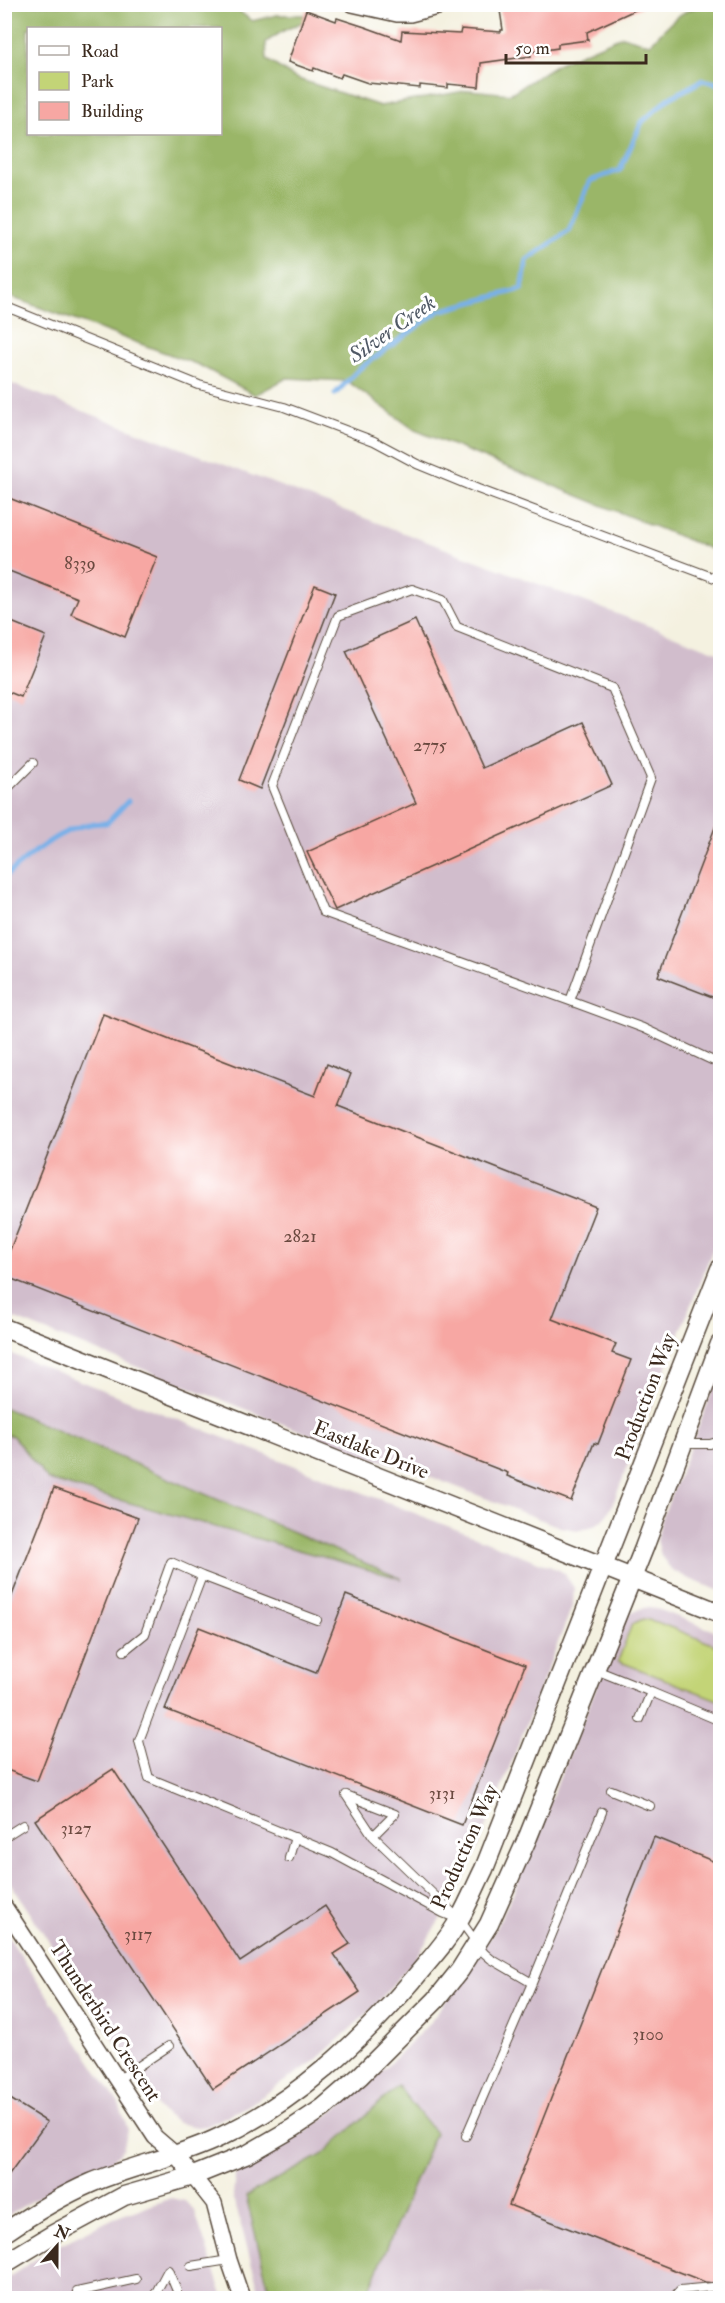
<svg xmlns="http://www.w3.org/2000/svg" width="725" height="2303" viewBox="0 0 725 2303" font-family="'IM FELL Double Pica',serif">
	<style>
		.industrial { fill: #d1bdcc }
		.green { fill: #c3d477; stroke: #7f7f4a; stroke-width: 1.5 }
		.forest { fill: #9ab668; stroke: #6a7043; stroke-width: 1.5; fill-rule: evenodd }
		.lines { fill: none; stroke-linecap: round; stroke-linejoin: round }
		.stream { stroke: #78b0e8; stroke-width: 5 }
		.building { fill: #f7a7a3 }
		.service-casing { stroke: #57483b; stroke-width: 10 }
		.minor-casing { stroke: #57483b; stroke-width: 18 }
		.tertiary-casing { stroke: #57483b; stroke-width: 21 }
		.service { stroke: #fff; stroke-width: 8 }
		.minor { stroke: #fff; stroke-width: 15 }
		.tertiary { stroke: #fff; stroke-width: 18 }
		.labels { text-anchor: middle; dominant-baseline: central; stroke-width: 6; stroke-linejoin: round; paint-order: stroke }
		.number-label { font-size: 18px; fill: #6a493f }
		.street-label { font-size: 21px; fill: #3b2a1e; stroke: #fff }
		.water-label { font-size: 22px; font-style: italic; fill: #505965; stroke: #fff }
	</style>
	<rect width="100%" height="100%" fill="#fff"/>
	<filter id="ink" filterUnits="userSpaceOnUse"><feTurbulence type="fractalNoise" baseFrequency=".0167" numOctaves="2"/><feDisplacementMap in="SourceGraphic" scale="12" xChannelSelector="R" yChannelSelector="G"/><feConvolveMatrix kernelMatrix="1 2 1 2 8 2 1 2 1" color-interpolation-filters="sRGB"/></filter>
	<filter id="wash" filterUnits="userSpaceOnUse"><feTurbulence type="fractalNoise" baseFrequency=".008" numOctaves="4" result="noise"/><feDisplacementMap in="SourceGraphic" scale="24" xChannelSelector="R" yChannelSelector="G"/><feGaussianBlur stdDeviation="1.35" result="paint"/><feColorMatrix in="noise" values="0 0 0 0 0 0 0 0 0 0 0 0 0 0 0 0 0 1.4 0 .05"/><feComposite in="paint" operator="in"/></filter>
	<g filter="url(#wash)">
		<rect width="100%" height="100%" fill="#f4f1e0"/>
		<path class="industrial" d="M4 381 720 653V1231L612 1506 604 1519 594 1526 577 1530 560 1527 405 1467 364 1456 5 1315Z
			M4 1351 559 1570 565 1574 574 1588 573 1604 480 1843 462 1884 418 1955 372 2009 315 2061 249 2105 207 2126 197 2127 177 2123 159 2109 5 1875Z
			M720 1372V1591L687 1578 671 1569 661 1556 657 1540 661 1521Z
			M648 1607 660 1610 720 1633V2298H261L233 2196 235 2176 243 2166 306 2131 342 2105 376 2077 427 2026 466 1974 493 1933 512 1896 623 1621 633 1611Z
			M4 1930 119 2104 128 2130 123 2149 112 2161 60 2184 5 2217Z
			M171 2198 185 2201 195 2212 223 2298H5V2280L49 2250 114 2218Z"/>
		<path class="green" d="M643 1619 657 1622 720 1647V1701L618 1661 632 1624Z"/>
		<path class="forest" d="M240 4 239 11 252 21 277 15H304L303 22 283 31 266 42 267 60 295 78 380 106 470 90 510 94 559 63 622 36 650 44C675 18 682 5 720 5V553L415 430 347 381 287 378 255 395 199 365 5 295 4 5ZM28 28H220V134H28Z
			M4 1408H5L402 1579 48 1480 13 1436 5 1434Z
			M398 2086 435 2133 366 2298H271L246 2196 322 2155Z"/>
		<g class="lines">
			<path class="stream" d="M335 394 359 369 439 311 522 289 527 260 569 231 590 181 620 170 642 122 668 99 703 80 720 84
				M4 877C35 852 66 821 107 823L128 801"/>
		</g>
		<g id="blocks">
			<path class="building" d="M499 4H648L587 32 588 40 558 44V48L530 52 531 56 481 63 479 87 448 84V88L420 85V88L368 83 342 74 340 78 314 68 313 71 288 62 306 10 336 21 337 18 365 27 401 40 402 31 460 34 461 29 501 32V30H503Z
				M4 496 157 557 125 637 71 614 78 598 4 569Z
				M315 585 335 593 260 789 239 780Z
				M4 619 46 636 21 697 4 690Z
				M415 620 482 768 583 722 612 785 335 910 307 852 416 803 346 651Z
				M719 817 720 818V1000L658 976Z
				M103 1014 315 1096 327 1064 351 1074 338 1106 596 1207 552 1319 616 1344 612 1353 631 1360 598 1444 594 1443 571 1501 507 1476 508 1473 4 1276V1265Z
				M54 1488 138 1518 37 1781 4 1769V1616Z
				M346 1595 525 1665 462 1825 165 1709 199 1627 316 1673Z
				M113 1769 240 1962 325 1906 350 1944 334 1954 360 1992 213 2089 35 1820Z
				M654 1837 720 1864V2284L705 2282 509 2205Z
				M4 2095 47 2122 4 2181Z"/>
		</g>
	</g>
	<g filter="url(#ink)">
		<use href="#blocks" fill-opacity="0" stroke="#57483b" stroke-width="1.5"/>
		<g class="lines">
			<defs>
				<path id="service" d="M4 306 199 385 284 407 374 441 417 464 478 489 720 580
					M412 589 443 600 457 627 612 688 651 778 570 1001 323 912 272 786 338 616Z
					M4 792 33 763
					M570 1001 643 1028 720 1064
					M683 1444H710L720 1441
					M317 1620 202 1576 139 1741 149 1778 332 1853 443 1913 458 1919
					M124 1651 145 1634 171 1562 202 1576
					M596 1670 651 1692 640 1719
					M651 1692 720 1721
					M611 1790 650 1806
					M346 1795 373 1836 460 1920 484 1953 491 1959 532 1983 602 1812
					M346 1795 395 1814 373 1836
					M4 1837 23 1825
					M289 1858 295 1837
					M119 2079 169 2046
					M466 2136 532 1983
					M191 2266 229 2260
					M168 2270 177 2291
					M77 2292 136 2279
					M153 2298 168 2270
					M673 2298 680 2290 712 2287 720 2290"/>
				<path id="minor" d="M352 4 397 14H410L449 4
					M4 1906 155 2137 176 2155 214 2203 229 2260 242 2298"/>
				<path id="tertiary" d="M4 1328 720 1613
					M4 2233C32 2214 61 2196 91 2183 134 2165 179 2157 220 2137 297 2101 358 2043 413 1980 429 1960 448 1941 460 1918 469 1902 476 1885 484 1869L720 1269
					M4 2264 52 2235 124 2196 193 2176 248 2154 293 2128 323 2108 360 2076 436 2000 460 1970 489 1924 528 1837 644 1548 720 1344"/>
			</defs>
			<use href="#service" class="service-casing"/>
			<use href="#minor" class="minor-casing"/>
			<use href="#tertiary" class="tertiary-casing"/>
			<use href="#service" class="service"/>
			<use href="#minor" class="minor"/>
			<use href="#tertiary" class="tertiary"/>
		</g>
	</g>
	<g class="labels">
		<g class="number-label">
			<text x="80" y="563">8339</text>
			<text x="430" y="745">2775</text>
			<text x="300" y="1236">2821</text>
			<text x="442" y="1793">3131</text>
			<text x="76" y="1828">3127</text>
			<text x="138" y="1934">3117</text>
			<text x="648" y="2034">3100</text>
		</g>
		<g class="street-label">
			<text transform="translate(646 1397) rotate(-69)">Production Way</text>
			<text transform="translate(371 1450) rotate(22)">Eastlake Drive</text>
			<text transform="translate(465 1847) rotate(-66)">Production Way</text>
			<text transform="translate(105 2021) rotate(57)">Thunderbird Crescent</text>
		</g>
		<g class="water-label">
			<text transform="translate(392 329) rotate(-35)">Silver Creek</text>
		</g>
	</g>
	<rect width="725" height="2303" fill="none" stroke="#fff" stroke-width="24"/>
	<rect x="27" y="27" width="195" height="108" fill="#ffffff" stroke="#b1aaa5" stroke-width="1.5"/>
	<rect x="39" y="46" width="30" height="9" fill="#ffffff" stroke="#b1aaa5" stroke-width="1.5"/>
	<text x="81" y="57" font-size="18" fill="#3b2a1e">Road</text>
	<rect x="39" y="72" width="30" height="18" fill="#c3d477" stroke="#b1aaa5" stroke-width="1.5"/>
	<text x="81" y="87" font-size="18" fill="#3b2a1e">Park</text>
	<rect x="39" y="102" width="30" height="18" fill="#f7a7a3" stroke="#b1aaa5" stroke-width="1.5"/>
	<text x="81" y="117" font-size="18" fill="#3b2a1e">Building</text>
	<g transform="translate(57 2246) rotate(21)" stroke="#ffffff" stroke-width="4.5" paint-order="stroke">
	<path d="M0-4.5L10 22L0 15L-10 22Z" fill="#3b2a1e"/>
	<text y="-9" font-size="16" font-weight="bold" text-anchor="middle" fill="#3b2a1e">N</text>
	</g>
	<path d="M506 54v9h140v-9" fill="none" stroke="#3b2a1e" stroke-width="3"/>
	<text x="515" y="54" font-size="18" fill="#3b2a1e" stroke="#ffffff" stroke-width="4.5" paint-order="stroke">50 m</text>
</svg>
